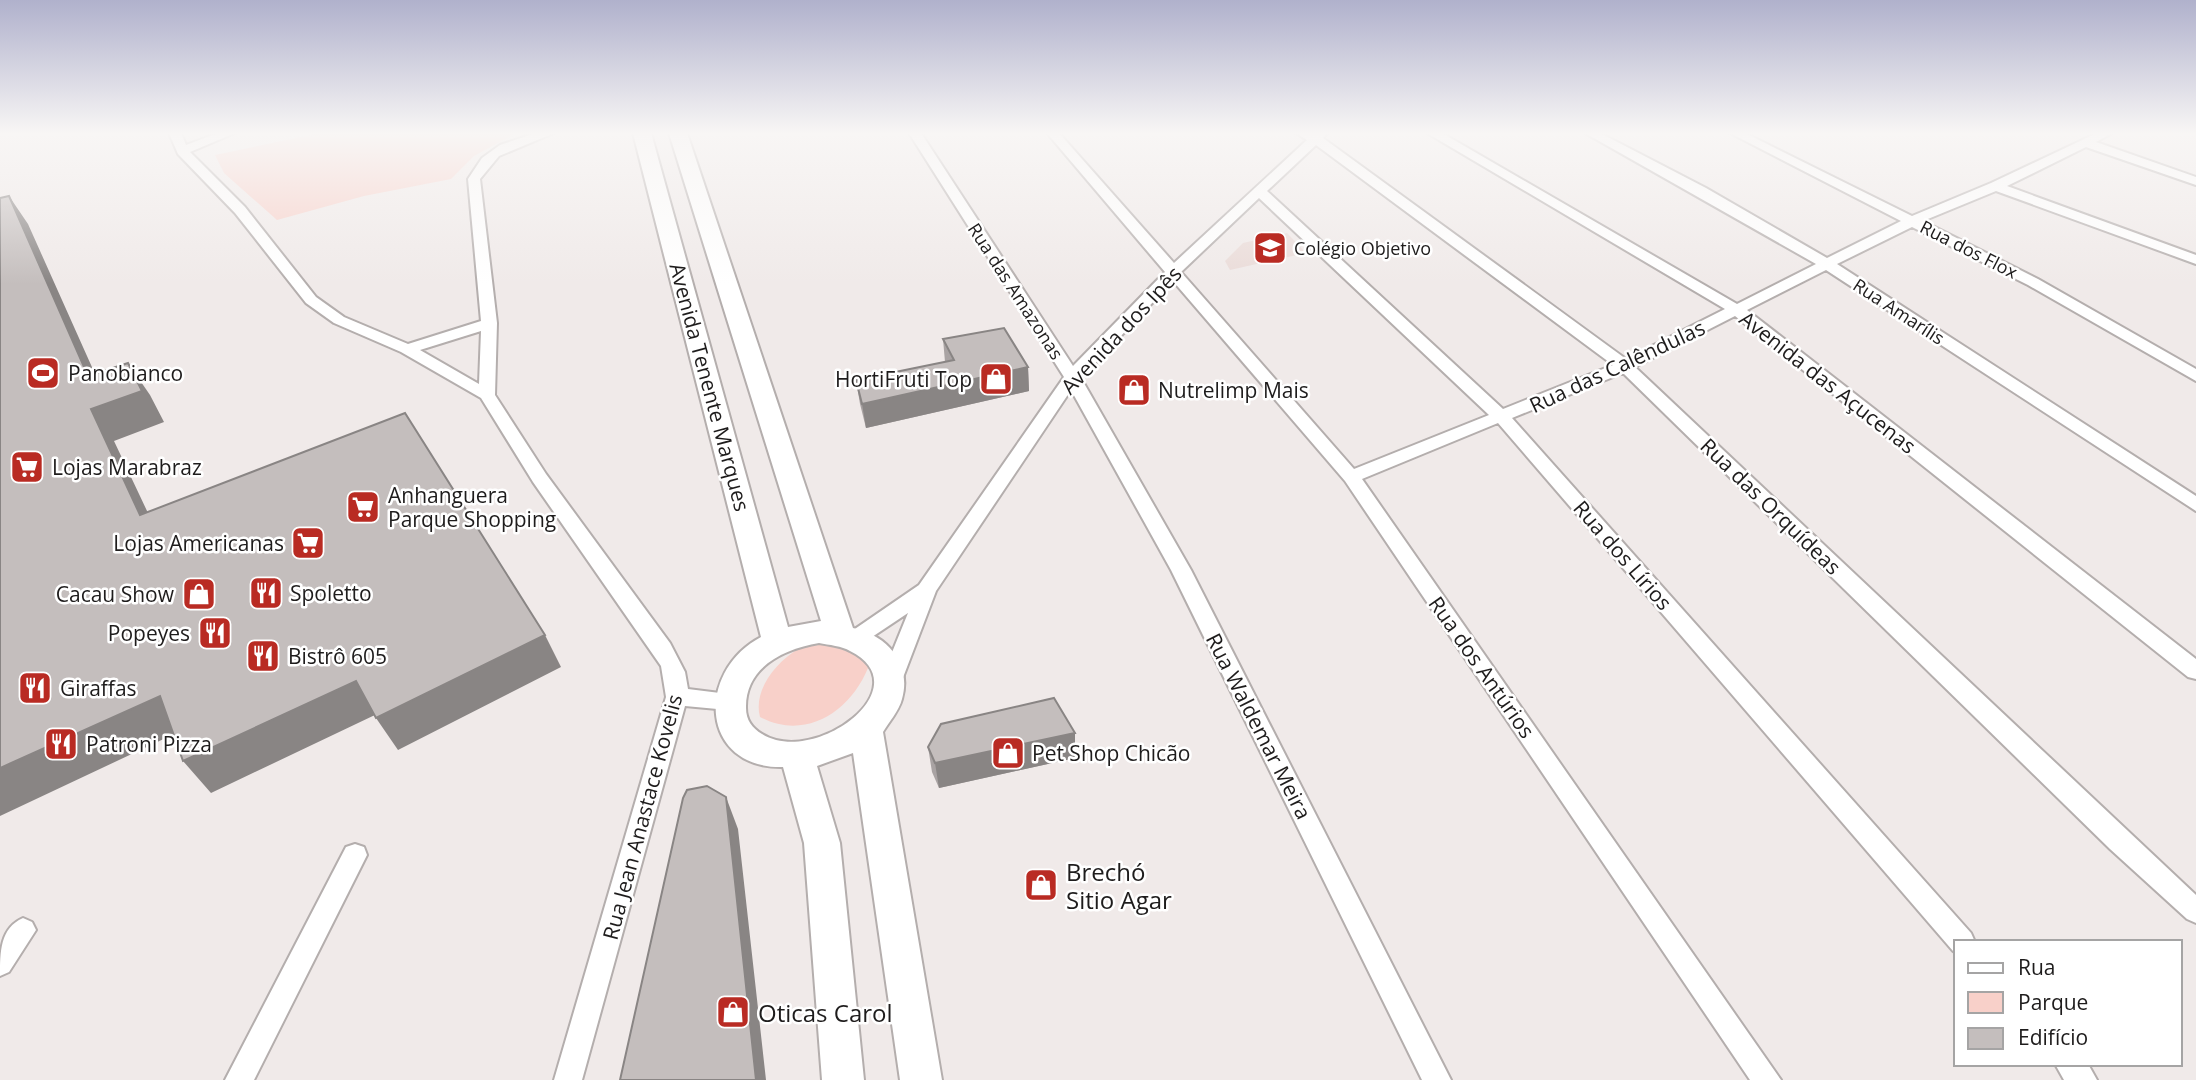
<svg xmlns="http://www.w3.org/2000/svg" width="2196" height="1080" viewBox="0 0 2196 1080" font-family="'Open Sans',sans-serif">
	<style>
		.built { fill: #eadbd8 }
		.green { fill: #f8d0c9 }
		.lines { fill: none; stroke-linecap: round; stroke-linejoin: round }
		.minor-casing { stroke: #b4aead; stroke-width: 4 }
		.secondary-casing { stroke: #b4aead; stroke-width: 4 }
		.minor { fill: #fff; fill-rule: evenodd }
		.secondary { fill: #fff; fill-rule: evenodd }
		.wall { fill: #a9a3a3 }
		.shaded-wall { fill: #898584 }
		.building { fill: #c4bebd; stroke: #898584; stroke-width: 2 }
		.labels { text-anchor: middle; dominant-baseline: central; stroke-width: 5; stroke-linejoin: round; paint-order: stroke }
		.far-poi-label { font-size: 18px; fill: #1e1c1c; stroke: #fff; text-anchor: start }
		.far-street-label { font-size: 18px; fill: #1e1c1c; stroke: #fff }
		.street-label { font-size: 21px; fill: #1e1c1c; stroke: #fff }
		.poi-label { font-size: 21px; fill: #1e1c1c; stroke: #fff; text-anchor: start }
		.near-poi-label { font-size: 24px; fill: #1e1c1c; stroke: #fff; text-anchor: start }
	</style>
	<rect width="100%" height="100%" fill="#f0eae9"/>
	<path class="built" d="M1287 233 1306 253 1230 270 1225 261 1243 243Z"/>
	<path class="green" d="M320 133H516L474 156 451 179 364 196 277 220 224 173 215 155Z
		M831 644 864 655 868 668C850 712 805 741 760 717 753 691 775 663 798 649 806 645 822 645 831 644Z"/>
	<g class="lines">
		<defs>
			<path id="minor" d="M169 133H181L186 145 218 133H235L190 152 245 207 316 297 344 317 408 344 481 321 468 179 482 158 500 145 536 133H554L499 156 480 179 497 323 495 395 546 474 670 643 685 672 688 689 736 695 739 701 736 707 728 710 685 706 582 1080H554L666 697 661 666 533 482 481 398 401 352 334 323 306 303 235 213 178 154ZM481 331 479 384 420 350Z
				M909 133H921L1073 366 1165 272 1047 133H1059L1174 263 1307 140 1296 133H1327L1323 138 1626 359 1725 309 1427 133H1442L1737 304 1816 264 1585 133H1600L1706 188 1827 258 1901 221 1730 133H1745L1912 216 1991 183 2097 133H2112L2096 142 2196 177V185L2086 147 2007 186 2196 255V264L1996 191 1923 221 2038 279 2196 369V381L2028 285 1912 227 1837 264 2196 496V511L1826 270 1747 310 2196 659V679L2188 677 1735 316 1635 367 2196 895V923L2187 919 2110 849 1623 373 1512 418 1971 933 1975 942H1956V952L1953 951 1498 423 1362 479 1781 1080H1750L1345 481 1173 281 1081 378 1191 570 1451 1080H1422L1171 570 1071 390 936 591 899 688 891 690 883 688 880 682 908 613 863 643H849L846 638 849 633 919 585 1064 377ZM1316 145 1613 365 1503 409 1267 191ZM1259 198 1489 415 1354 469 1181 272Z
				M355 844 364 847 367 855 254 1080H225L346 847Z
				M23 918 32 922 36 930 9 972 0 976C0 952 0 928 23 918Z
				M2055 1064H2088L2097 1080H2064Z"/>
			<path id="secondary" d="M633 133H651L788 627 821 621 669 133H687L853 628C887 635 912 664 902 699 899 711 889 722 883 732L942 1080H900L853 753 817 766 840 843 864 1080H822L804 843 783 767C700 769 695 672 761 637ZM819 643C829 645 842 646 850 651 922 687 815 767 762 734 752 728 746 720 746 708 745 667 784 649 819 643Z"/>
		</defs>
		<use href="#minor" class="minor-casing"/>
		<use href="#secondary" class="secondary-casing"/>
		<use href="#minor" class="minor"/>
		<use href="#secondary" class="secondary"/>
	</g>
	<path class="wall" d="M943 339 1028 367 1029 391 866 428 860 404 856 380 945 362Z
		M1075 733V758L939 788 932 772 928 747Z"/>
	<path class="shaded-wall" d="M9 196 28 224 108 403 128 363 150 395 164 422 114 441 164 547 140 515 91 409 88 376Z
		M1028 367 1029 391 866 428 862 404Z
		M545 635 561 667 398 750 376 718Z
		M356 681 377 714 211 793 183 761Z
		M160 696 187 728 0 816V768Z
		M1075 733V758L939 788 935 763Z
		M726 797 738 829 766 1080H756Z"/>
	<path class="building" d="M9 196 88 376 128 363 142 391 91 409 140 515 405 413 545 635 376 718 356 681 183 761 160 696 0 768V198Z
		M1004 328 1028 367 862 404 856 380 954 360 943 339Z
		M1054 698 1075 733 935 763 928 747 941 724Z
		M707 786 726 797 756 1080H620L683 798 687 790Z"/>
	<linearGradient id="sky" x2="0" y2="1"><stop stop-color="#b0b1cc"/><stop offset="0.47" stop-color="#f8f6f5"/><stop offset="1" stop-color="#f8f6f5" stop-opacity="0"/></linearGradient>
	<rect width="2196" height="284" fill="url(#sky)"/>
	<defs>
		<symbol id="school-square" viewBox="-11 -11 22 22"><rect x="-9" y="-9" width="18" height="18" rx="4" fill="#b92b23" stroke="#fff"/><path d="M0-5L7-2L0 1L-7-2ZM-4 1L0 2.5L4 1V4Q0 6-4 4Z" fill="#fff"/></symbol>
		<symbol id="stadium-square" viewBox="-11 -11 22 22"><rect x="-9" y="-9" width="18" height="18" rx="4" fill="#b92b23" stroke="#fff"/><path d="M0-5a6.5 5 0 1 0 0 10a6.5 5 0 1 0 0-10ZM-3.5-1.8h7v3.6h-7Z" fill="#fff"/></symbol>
		<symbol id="shop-square" viewBox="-11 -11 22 22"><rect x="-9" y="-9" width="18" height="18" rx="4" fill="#b92b23" stroke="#fff"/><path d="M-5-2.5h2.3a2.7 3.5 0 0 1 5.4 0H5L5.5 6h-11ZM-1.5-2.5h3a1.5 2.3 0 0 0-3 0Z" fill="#fff"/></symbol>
		<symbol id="supermarket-square" viewBox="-11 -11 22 22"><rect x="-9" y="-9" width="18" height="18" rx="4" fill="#b92b23" stroke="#fff"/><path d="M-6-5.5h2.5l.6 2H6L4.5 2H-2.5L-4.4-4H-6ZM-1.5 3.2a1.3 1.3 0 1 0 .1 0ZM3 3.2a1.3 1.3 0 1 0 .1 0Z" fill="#fff"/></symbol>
		<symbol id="restaurant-square" viewBox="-11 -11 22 22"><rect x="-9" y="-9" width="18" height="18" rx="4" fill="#b92b23" stroke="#fff"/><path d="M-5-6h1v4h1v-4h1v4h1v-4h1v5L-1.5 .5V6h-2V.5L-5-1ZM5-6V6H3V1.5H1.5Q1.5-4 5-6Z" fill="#fff"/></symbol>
	</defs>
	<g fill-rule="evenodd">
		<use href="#school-square" x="1251" y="229" width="38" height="38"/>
		<use href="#stadium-square" x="24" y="354" width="38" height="38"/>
		<use href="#shop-square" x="977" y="360" width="38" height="38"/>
		<use href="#shop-square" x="1115" y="371" width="38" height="38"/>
		<use href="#supermarket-square" x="8" y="448" width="38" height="38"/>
		<use href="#supermarket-square" x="344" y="488" width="38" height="38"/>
		<use href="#supermarket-square" x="289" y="524" width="38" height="38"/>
		<use href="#restaurant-square" x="247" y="574" width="38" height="38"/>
		<use href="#shop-square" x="180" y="575" width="38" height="38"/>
		<use href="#restaurant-square" x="196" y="614" width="38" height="38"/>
		<use href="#restaurant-square" x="244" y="637" width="38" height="38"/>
		<use href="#restaurant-square" x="16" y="669" width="38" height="38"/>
		<use href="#restaurant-square" x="42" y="725" width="38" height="38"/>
		<use href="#shop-square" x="989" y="734" width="38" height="38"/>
		<use href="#shop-square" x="1022" y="866" width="38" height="38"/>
		<use href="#shop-square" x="714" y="993" width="38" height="38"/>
	</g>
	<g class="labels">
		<g class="far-poi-label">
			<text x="1294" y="248">Colégio Objetivo</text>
		</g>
		<g class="far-street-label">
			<text transform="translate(1969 249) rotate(27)">Rua dos Flox</text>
			<text transform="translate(1016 291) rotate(57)">Rua das Amazonas</text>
			<text transform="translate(1899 311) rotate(33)">Rua Amarílis</text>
		</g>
		<g class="street-label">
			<text transform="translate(1121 330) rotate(-47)">Avenida dos Ipês</text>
			<text transform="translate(1617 366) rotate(-25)">Rua das Calêndulas</text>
			<text transform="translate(1828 382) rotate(38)">Avenida das Açucenas</text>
			<text transform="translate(710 387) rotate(75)">Avenida Tenente Marques</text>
			<text transform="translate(1771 506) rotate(44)">Rua das Orquídeas</text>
			<text transform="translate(1623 555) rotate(49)">Rua dos Lírios</text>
			<text transform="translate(1482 667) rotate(55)">Rua dos Antúrios</text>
			<text transform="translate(1259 726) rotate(63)">Rua Waldemar Meira</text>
			<text transform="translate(642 817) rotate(-75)">Rua Jean Anastace Kovelis</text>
		</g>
		<g class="poi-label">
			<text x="68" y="373">Panobianco</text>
			<text x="972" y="379" text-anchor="end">HortiFruti Top</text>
			<text x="1158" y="390">Nutrelimp Mais</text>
			<text x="52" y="467">Lojas Marabraz</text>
			<text x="388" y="495">Anhanguera<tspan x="388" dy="24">Parque Shopping</tspan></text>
			<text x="284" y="543" text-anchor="end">Lojas Americanas</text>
			<text x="290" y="593">Spoletto</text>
			<text x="174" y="594" text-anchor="end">Cacau Show</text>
			<text x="190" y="633" text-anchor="end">Popeyes</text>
			<text x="288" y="656">Bistrô 605</text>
			<text x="60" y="688">Giraffas</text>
			<text x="86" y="744">Patroni Pizza</text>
			<text x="1032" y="753">Pet Shop Chicão</text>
		</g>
		<g class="near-poi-label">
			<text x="1066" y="871">Brechó<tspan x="1066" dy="28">Sitio Agar</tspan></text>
			<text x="758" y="1012">Oticas Carol</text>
		</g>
	</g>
	<rect x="1954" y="940" width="228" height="126" fill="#ffffff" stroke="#a5a4a4" stroke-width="2"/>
	<rect x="1968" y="963" width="35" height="10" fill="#ffffff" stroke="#a5a4a4" stroke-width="2"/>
	<text x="2018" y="975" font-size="21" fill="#1e1c1c">Rua</text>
	<rect x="1968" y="992" width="35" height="21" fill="#f8d0c9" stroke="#a5a4a4" stroke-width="2"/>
	<text x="2018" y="1010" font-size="21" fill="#1e1c1c">Parque</text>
	<rect x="1968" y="1028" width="35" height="21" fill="#c4bebd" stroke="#a5a4a4" stroke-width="2"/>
	<text x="2018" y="1045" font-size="21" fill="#1e1c1c">Edifício</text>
</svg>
